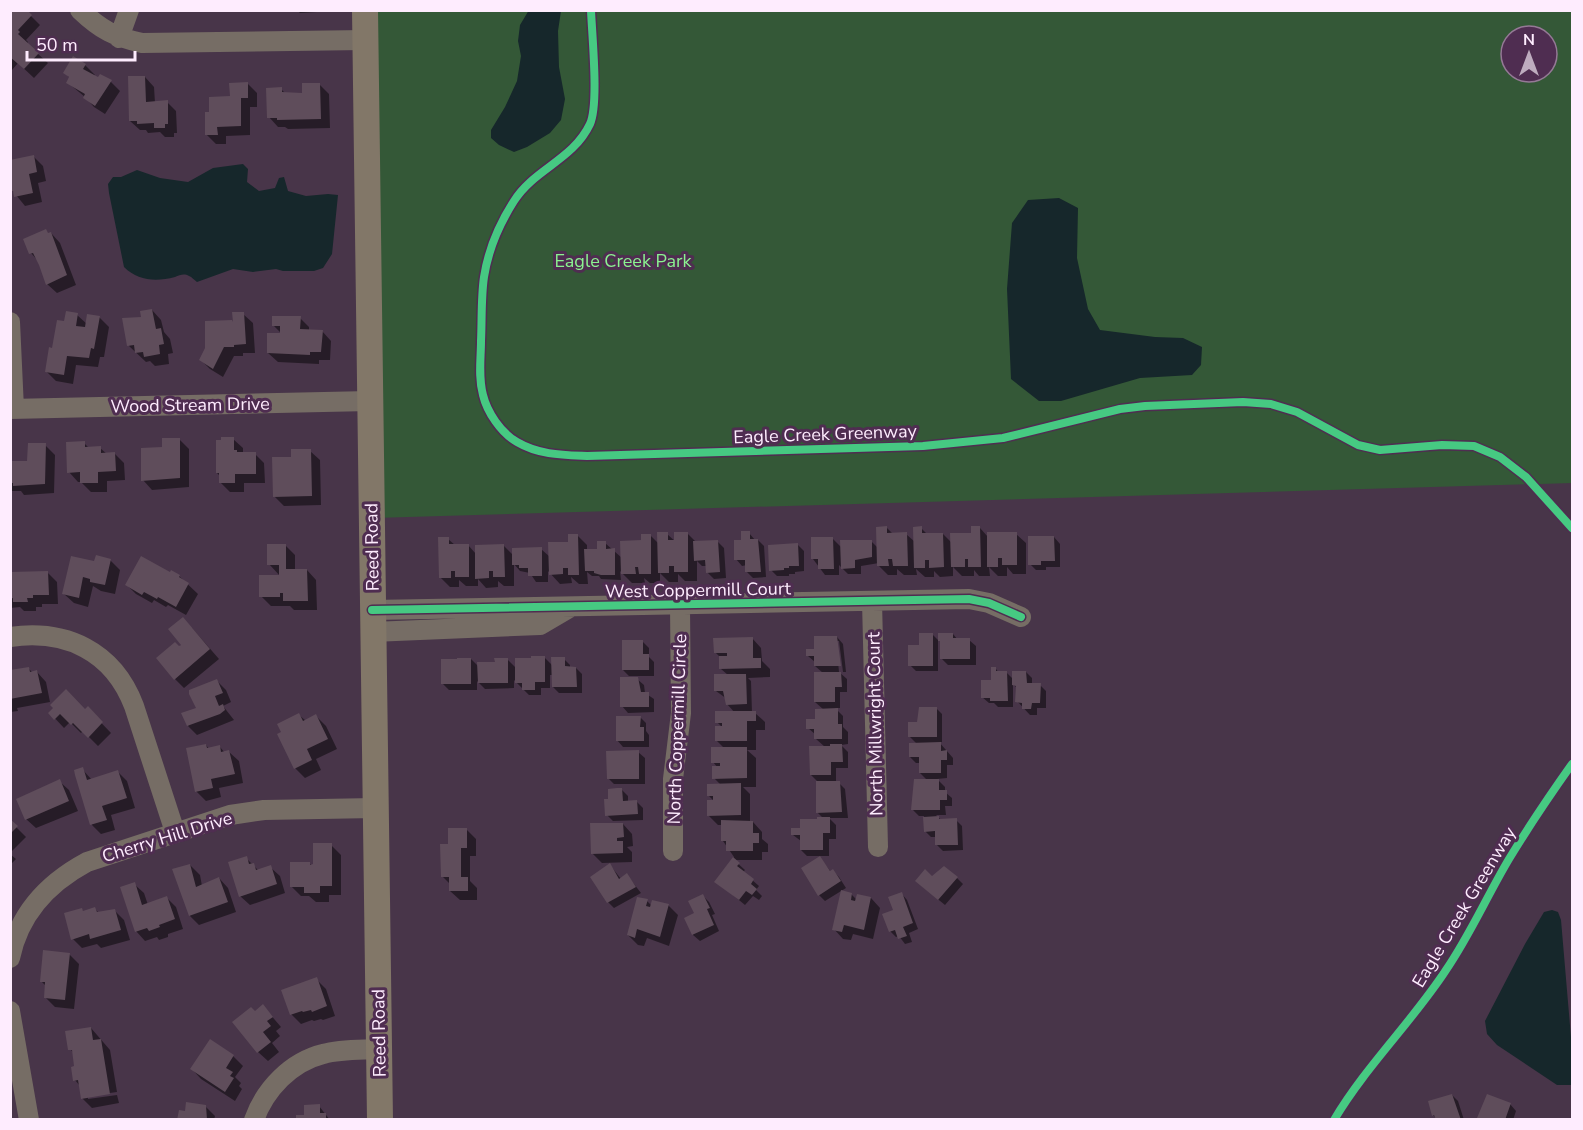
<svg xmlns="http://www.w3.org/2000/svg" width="1583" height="1130" viewBox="0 0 1583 1130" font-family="'Nunito Sans',sans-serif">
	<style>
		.green { fill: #345837; fill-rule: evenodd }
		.water { fill: #16272b }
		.shadow { fill: #0007 }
		.building { fill: #5f4d5b }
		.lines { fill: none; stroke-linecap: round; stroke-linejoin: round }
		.minor { stroke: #766d65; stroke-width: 20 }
		.major { stroke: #827768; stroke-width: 26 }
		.cycleway-casing { stroke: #4f2d51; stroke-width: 11 }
		.cycleway { stroke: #46c982; stroke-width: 8 }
		.labels { text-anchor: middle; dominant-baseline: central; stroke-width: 6; stroke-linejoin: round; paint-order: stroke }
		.park-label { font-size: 18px; fill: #8bf390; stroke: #4f2d51 }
		.street-label { font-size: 18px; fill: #feecfe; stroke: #4f2d51 }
	</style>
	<rect width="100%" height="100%" fill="#483549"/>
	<path class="green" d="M368 11H1572V483L374 518ZM1511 36H1547V72H1511Z"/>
	<path class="water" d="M529 10 561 11 558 31 559 67 565 99 561 120 550 133 527 147 514 152 499 145 491 138V130L505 107 517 81 521 56 518 41 520 25Z
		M243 164 248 169 247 182 259 191 275 188 279 178 284 177 288 191 306 196 328 194 338 195 332 254 323 268 314 271H283L276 269 253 272 233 269 197 282C194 280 192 277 189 276 184 273 180 275 175 277 156 282 138 281 124 267L109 193 108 184 113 177H121L137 170 160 178 188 182 213 168Z
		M1059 198 1078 208 1077 258 1088 309 1100 330 1155 337 1183 338 1202 347 1201 365 1192 375 1140 378 1061 401H1039L1011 379 1007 289 1012 223 1028 200Z
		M1552 910 1558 912 1561 920 1572 1049V1085H1557L1497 1045 1487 1034 1485 1021 1525 944 1544 912Z"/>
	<path class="shadow" d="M25 10 40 25 26 40 28 42 27 44 48 63 34 78 18 63 12 70 10 68V14Z
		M297 10H317V12L300 13Z
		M74 58 85 65 95 75 94 76 111 82 120 91 105 114 94 107 85 97 67 82 70 78 65 73Z
		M145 77 154 87 155 103 167 102 176 111 177 133H174V137H165L160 132 148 133 146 130H140L130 121Z
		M248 84 257 93V107H250V135L226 136V144H216L206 134 211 113Z
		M319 84 329 94 330 128 288 129 285 127H278L269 117 281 89 286 94 304 95Z
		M34 157 43 166 46 181 38 183 42 202 25 206 12 190Z
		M51 233 60 243 76 285 57 293 47 284 39 262 31 253Z
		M152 310 161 320 164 332 170 339 173 353 168 354 169 364 155 366 150 361 146 362 129 346Z
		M243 314 253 323 255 353H243V356H234L223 377 210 369 201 360Z
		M77 315 87 324 99 317 109 327 104 357H100L98 367 76 365 73 384 56 381 47 372 53 350 65 323Z
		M300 318 309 327V331H322L331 341 330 360H319V364L278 362 268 353 283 335 274 326Z
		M179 439 189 449V487L152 490 143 480 164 449Z
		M233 439 243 448V454H255L264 463 265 483H244V492H230L220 482V476L217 473Z
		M84 443 89 448H100L107 454H115L124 463 125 480 107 481V492H91L81 482H78L69 472Z
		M45 445 55 455 54 493 24 495 21 491H10V462L29 463Z
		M310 451 320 460 321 505 284 506 274 496 293 458Z
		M887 528 893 534H906L915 542 921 528 928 535 943 534 952 543 973 535 980 528 988 537 1016 534 1026 543V574H1013L1007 567V576H998L989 567 990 576H979L974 570V576H962L953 567V576L940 577 934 571V577H925L916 569 917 575H904L897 569V575H888L879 566V563L861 566V574H848L839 565V575H825L813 559 833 539 842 548 871 541 878 548Z
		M687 533 697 543 718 542 724 548 726 578 714 579 707 572V566H702L697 561V581H685L678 574V582H669L660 573V583H650L644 578 645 583H632L620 571 621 580 601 579 599 576H592L587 572 588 584H579L571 577 572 583 560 584 548 571V582H536L530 573 520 571 514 564V586H504L498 581V587L486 588 478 579V586H466L459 580V587H450L440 577 448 539 455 545H468L476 554 504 546 514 556 541 549 550 557 570 543 577 535 587 545V551H598L605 543 622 558 650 535 659 544 667 534 676 542Z
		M749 533 755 540H758L764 546 766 577 753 578 747 572V565L742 566 736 559 743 541Z
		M1054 537 1060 544V567H1046V570H1036L1030 564Z
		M798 545 804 551V571L795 572V574H789V576H777L771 570Z
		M286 546 295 555V570H307L316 580 317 610H294L290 606H271L261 596 281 577 269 564Z
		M110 560 120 570 115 594 101 591 93 586 88 607 74 603 64 594 95 563Z
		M47 572 57 582 58 604H42V607H36V611H24L20 607 10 608V574Z
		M170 574 179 576 198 594 186 615 168 605 166 607 154 600 152 603 136 594 126 584Z
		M192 628 219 659 184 688 175 679 179 648Z
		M932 634 938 640V671H916L910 665 920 646Z
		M953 634 958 640H969L976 646V665H948L942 659Z
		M837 637 843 644 846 672H843L839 641H836L839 672 847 679V692H840V708H835L843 716V727L848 732V744L841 745 848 752V768H836V783H839L845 789 848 818H829L836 825V839H829V856H807L801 850V841L793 835 824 819 817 812 819 783 811 775 825 747 816 739V735L808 728 824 710 815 702 823 673 815 666V662L808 656Z
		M752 638 761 648 762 661 770 669V677L748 678 751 681 752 713H755L765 722V730H756V750H747L756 758V787H743L750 794V822H753L762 832V839L768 844V852H762V860H734L745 870 743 872 759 886 756 890 762 896 759 900 753 896 745 905 716 881 734 857 723 841V825H718L708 815 714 801 709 796 721 785 714 778 718 768 713 762 725 749 717 741 723 728 717 722 735 713 727 704V699L716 691 728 675 721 669V658L715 652Z
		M643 642 649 648V657L654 662V676H629L623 670Z
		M544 657 553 666 564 659 570 665V668H576L582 674V693H559L553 687V675H550V688H541V695H529L514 680V688L485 689 477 681V690H449L443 684 471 659 479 667 507 659 516 668Z
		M28 668 33 673 37 672 46 682 50 702 17 708 18 711 10 712V671Z
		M996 669 999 673 1006 672 1013 679 1026 672 1032 678V685H1040L1046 691V708H1037V715H1030L1017 701V688L1013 684V707H998L994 703H989L982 697 993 682Z
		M637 679 644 685 645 693 654 699V712L628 713 622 706Z
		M217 681 226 690 231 702 223 706 234 720 197 735 188 726Z
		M87 708 111 733 98 746 83 731 81 733 70 722 64 728 50 713 85 711Z
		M936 708 942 714V742H939L953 758V765H947V778L937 779 945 787V792L952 798V806H945L946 815H936L941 820H956L962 826 963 850 943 851 937 845 936 837H931L925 831 924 816H919L913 810 928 781 920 773V763H916L910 757 917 744 909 736 918 724Z
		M299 715 306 721 316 716 326 726 337 749 316 759 321 770 305 778 295 768Z
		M640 717 646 723V731L649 735V747H623L617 740Z
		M206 745 209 749 220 747 225 753 229 752 239 761 243 783 219 788 221 797 206 801 196 791Z
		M638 752 645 758V784H614L608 778Z
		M82 769 92 780 118 772 127 781 135 808 111 815 115 830 101 834 92 825 76 771Z
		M59 781 69 790 78 811 36 828 26 819Z
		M622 790 628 796V802H637L643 808V820L613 821 607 815Z
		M10 821 26 837 10 853Z
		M623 824 632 834 633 846 627 847 632 852V862L602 863 592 853Z
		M467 830 476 839V856H470V881L477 888V900H460L450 891V884L442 876 449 846Z
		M331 845 341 855V895H329V902H316L309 896H301L291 886 310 864 312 866Z
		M10 854 16 859 10 865Z
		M246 858 259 871 270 867 280 876 285 893 250 905 240 896Z
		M820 858 831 872 833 871 839 877 846 888 825 901 819 895Z
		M190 865 200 875 202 886 219 878 228 888 236 912 199 925 190 916Z
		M610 865 621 879 627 875 641 893 614 908 608 902Z
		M932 878H957L963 884 945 905 923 887Z
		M134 884 144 893 148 905 166 897 176 907 183 929 168 934V937L159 940 157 937 145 941 136 931Z
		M901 893 907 900 918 929 909 933 912 942 905 944 899 936 896 937 890 931Z
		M851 894 857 900 871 898 880 908 873 939 853 934 851 940 843 939 834 929Z
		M703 896 709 902 715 914 712 915 719 931 700 941 693 935 686 919 696 914Z
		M647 901 652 906 668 905 678 915 669 946 647 938 644 946 638 945 628 935Z
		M95 909 99 913 114 910 124 920 130 940 101 948 97 944 82 948 73 939 82 910 84 912Z
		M69 954 79 964 74 1009 55 1007 45 997 46 986 41 981Z
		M316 979 326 989 335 1016 323 1020 321 1019 314 1021 312 1020 301 1024 291 1014Z
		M263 1006 281 1027 276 1031 280 1036 272 1043 279 1052 268 1061 258 1052 255 1013Z
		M91 1028 110 1050 117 1092 88 1096V1099L117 1095 119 1103 92 1108 82 1098 80 1086 75 1080 76 1068 74 1053 70 1049Z
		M210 1041 233 1056 243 1066 235 1077 241 1083 239 1086 242 1089 235 1101 201 1079 192 1069Z
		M1452 1095 1458 1101 1464 1120H1438L1433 1115Z
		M1510 1104 1516 1111 1513 1120H1481L1479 1118Z
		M205 1106 215 1116 214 1120H179L186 1113Z
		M319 1106 330 1120H298L305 1116Z"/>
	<path class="building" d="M10 10H27L32 15 18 30 20 32 18 34 39 53 24 69 10 57Z
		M73 56 86 64 83 69 98 77 100 74 112 80 95 106 83 98 85 94 66 83 69 77 63 73Z
		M128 76H145L146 102 168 100V124H165V128H154V123L137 124V121H129Z
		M248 82V98H241V126L217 127 218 135H205V112H209V97L230 96 229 83Z
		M302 83H320L321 119 277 120V118H267L266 88 282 87V92L302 93Z
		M34 155 37 172 29 174 33 193 14 197 13 191H10V160Z
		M46 229 48 233 51 232 67 275 46 285 39 265 33 253 29 254 23 239Z
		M152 309 156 329 161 328 164 344 159 345 160 354 144 357 143 352 135 353 134 345 127 346 122 318 141 317 140 311Z
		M66 311 78 313 76 326 85 327 87 314 100 316 94 349 91 348 89 358 67 356 64 375 45 372 49 347 52 348 57 320 64 321Z
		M232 312H244L246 344 234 345V347H224L213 369 199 360 205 348V321L232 320 233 322Z
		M272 316H301L300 329 323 330 321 352H310V355L267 353V333H280V326H272Z
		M221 437H234V450H237V452H256V474H235V483H219V473H216V440H221Z
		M162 438H180V478L141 481V448L162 447Z
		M85 441V447L101 446V453L115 452 116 471 98 472V483H80V472L67 473 66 442Z
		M28 443H46L45 484 13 486V483H10V461H27Z
		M291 449H311L312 496 273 497 272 457H291Z
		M887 526V533L907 532 908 566H893L892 559H888L889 566H877L876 527Z
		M922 526V533H943L944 567 929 568V560H925V568H914L913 527Z
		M971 526H980L981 567H968V559H965V567H951L950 533H971Z
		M741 531H750V539H758L761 572H745V560H734V540H741Z
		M657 532H668V540H674V532H688V572H674V566H669V573H658Z
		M987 532H1017V565H1002V558H998V567H987Z
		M568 534H578L579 575H568V568H563V574L549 575 548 542H568Z
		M641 534H651V574H639L638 567H635L636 574H621L620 541 641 540Z
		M1028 536H1054L1055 561H1041V565H1028Z
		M438 537H449V544H469V577H455V571H451V578H439Z
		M811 537H833L834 569H818V559H811Z
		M718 540 720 572 706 573 705 560 694 561 693 541Z
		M840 540H872V557L855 560V568L841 569Z
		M597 541H606V549L615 548V575H601L594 573V571H585L584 549H597Z
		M798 543 799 566H789V568H784V570L769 571 768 545Z
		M267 544H286V569H307L308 601H283V593H280V597H259V575H279V565H267Z
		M504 544 505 577H493V571H489V578L475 579V545Z
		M542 547V576H528V568H519V565H512V548Z
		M96 555 111 559 105 585 90 582V579L83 577 79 598 62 594 71 556 94 561Z
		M141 556 170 572 171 570 180 575 179 577 189 583 176 607 158 597 157 599 144 592 142 595 125 585Z
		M48 571 49 595H33V598H27L28 602H13V598L10 599V572Z
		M183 617 210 649 174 680 156 658 175 642 179 646 181 645 168 629Z
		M919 633H933V666H908V645H919Z
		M938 633H953V638H970V659H940V641H938Z
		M814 636H837L841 666H814V656H806V649H814Z
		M753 637V658H761V668L719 669V656H727V653H714L713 638Z
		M622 640H643V654H649V670H622Z
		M531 656H545V682H535V690H522V683H515V658H531Z
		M551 657H565V666L576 667 577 687H552Z
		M457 658H471V684H441V659H457Z
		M494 658H508V683H478L477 662H495Z
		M29 667 30 672 37 670 42 693 10 699V670Z
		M991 667H996V671H1007L1008 701H990V698H981V680H991Z
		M1012 671H1026L1027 683H1041L1040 703H1032L1031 709H1022V703L1015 702 1016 686 1012 685Z
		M814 672H841L842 687H835V702H814Z
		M714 674H746L747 704 726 705 723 691H714Z
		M620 677H638L641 692H649V707H620Z
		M217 679 223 693 215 696 219 706 223 704 225 710 220 714 187 726 181 713 196 708 189 694V690Z
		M66 689 85 709 88 706 103 722 88 738 73 723 71 725 60 714 54 720 48 713 53 708 50 705Z
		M919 707H937V737H908V722H917Z
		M838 708V724H842V739H814V729H806V719H815V709Z
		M715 711H756V721H747V741H715V726H722V723H715Z
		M299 713 303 721 316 714 328 739 307 749 312 760 294 769 277 734 281 732 277 724Z
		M616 716H641L640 727H644V741H616Z
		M941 742V751L947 750V760H941V773H919V757H909V743Z
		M206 744 207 748 220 745 221 752 229 750 235 774 211 779 213 788 195 792 186 748Z
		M830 744H842L843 762H831V775H810L809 746H830Z
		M711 747H747V778L712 779V766H720V763H711Z
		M639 750V779H607L606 751Z
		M83 767 87 780 118 770 127 798 102 806 107 820 90 825 75 775 74 770Z
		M60 779 69 801 25 820 16 799Z
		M914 779H939V790H947V800H940V810H911Z
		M816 781H840L842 812 816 813Z
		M741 783V815L707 816V800H713V796H707V784Z
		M617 788H622L623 801 637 800 638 814 605 816 604 799H608V789Z
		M939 816V819L957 818 958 845H935V831L924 832 923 817Z
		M817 817H830V833H823V850H800V835H791V828H800V819H817Z
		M10 819 18 826 10 834Z
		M721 820 753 821V833H759V843H753V851H726V841H721Z
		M590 823H623L624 837 617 838V841H623V853L591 854Z
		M448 828H467V848H461V877H468V891H449V877H441L440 844H448Z
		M313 843H332V886H320V893H304V887H290V862H310V865L313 864Z
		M247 856 249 864 254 863 256 870 271 865 277 884 239 897 228 862Z
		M820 856 830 871 833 869 841 881 818 896 801 868Z
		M733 857 740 863 737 866 754 879 751 884 757 889 752 895 746 891 739 900 714 882Z
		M610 863 619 879 627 873 636 887 607 903 590 877Z
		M190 864 196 887 219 877 228 902 189 916 172 869Z
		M944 866 958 877 938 900 915 881 925 869 932 876Z
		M135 882 142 905 167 896 175 919 159 925 160 927 149 931 147 928 135 932 120 887Z
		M841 890 852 893 851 900 855 901 857 894 871 897 864 930 844 925 842 932 832 930Z
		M902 892 913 923 903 927 907 936 898 939 895 930 889 932 882 914 893 910 888 897Z
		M703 894 710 908 707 909 714 925 692 935 684 918 694 913 688 901Z
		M637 897 648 899 646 906 650 907 652 900 669 904 660 937 637 929 635 938 627 935Z
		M95 907 97 912 115 909 121 930 90 939 89 934 71 940 64 913 82 908 83 911Z
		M43 950 70 953 65 1000 44 998 45 982H40Z
		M317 977 327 1006 312 1012 311 1010 303 1012 302 1011 290 1015 281 990Z
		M263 1004 273 1017 267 1021 271 1026 263 1032 271 1042 257 1053 232 1022 251 1007 255 1011Z
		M91 1027 93 1040 101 1039 110 1094 81 1099 78 1080 73 1081 71 1067 74 1066 72 1050H68L65 1031Z
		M210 1039 234 1055 226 1068 233 1072 230 1076 234 1078 225 1092 190 1069Z
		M1452 1094 1461 1120H1436L1434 1115 1432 1116 1428 1101Z
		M1487 1094 1511 1103 1505 1120 1477 1118Z
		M186 1102 206 1105 207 1120H177L179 1110 185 1111Z
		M320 1104V1113H326V1120H296V1115H304V1105Z"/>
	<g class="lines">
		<path class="minor" d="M80 10C101 30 115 37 142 43L365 40
			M119 38 129 10
			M10 322 14 409
			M10 409 370 401
			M872 601 878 847
			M372 610 969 599 989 603 1021 617
			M372 632 540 625 569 608
			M10 637C66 629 113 651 134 706L175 832
			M673 851V779L681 713 680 606
			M10 958C19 914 48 883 87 862L230 815 264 810 375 808
			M10 1011 29 1120
			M254 1120C265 1089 291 1062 323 1054 341 1049 360 1050 379 1049"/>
		<path class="major" d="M365 10 380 1120"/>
		<defs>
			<path id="cycleway" d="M591 10C592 36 599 104 590 124 573 160 534 169 514 201 500 223 488 251 484 277 481 297 482 320 481 341 481 358 478 377 483 395 487 412 501 433 517 442 539 455 563 455 587 456L923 446 1003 438 1120 409 1145 406 1243 402 1271 404 1297 412 1358 445 1380 450 1442 445 1474 446 1500 457 1526 477 1572 528
				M372 610 969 599 989 603 1021 617
				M1334 1120C1366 1066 1412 1022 1446 970 1470 935 1487 896 1509 859 1529 826 1550 795 1572 764"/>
		</defs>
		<use href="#cycleway" class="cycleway-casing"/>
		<use href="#cycleway" class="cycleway"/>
	</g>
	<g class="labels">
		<g class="park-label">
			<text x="623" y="261">Eagle Creek Park</text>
		</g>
		<g class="street-label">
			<text transform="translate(190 405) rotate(-1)">Wood Stream Drive</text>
			<text transform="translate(825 434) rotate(-2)">Eagle Creek Greenway</text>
			<text transform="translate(372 547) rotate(-91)">Reed Road</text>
			<text transform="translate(698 590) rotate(-1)">West Coppermill Court</text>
			<text transform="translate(875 724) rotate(-91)">North Millwright Court</text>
			<text transform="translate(677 729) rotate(-88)">North Coppermill Circle</text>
			<text transform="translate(167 837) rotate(-17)">Cherry Hill Drive</text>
			<text transform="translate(1464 907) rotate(-59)">Eagle Creek Greenway</text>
			<text transform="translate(379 1033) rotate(-91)">Reed Road</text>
		</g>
	</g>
	<rect width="1583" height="1130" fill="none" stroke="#feecfe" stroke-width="24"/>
	<g transform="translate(1529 54)"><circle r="28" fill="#4f2d51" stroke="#957996" stroke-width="1.5"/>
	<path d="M0-4.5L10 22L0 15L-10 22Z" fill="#beacbf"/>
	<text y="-9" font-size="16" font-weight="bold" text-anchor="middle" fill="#feecfe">N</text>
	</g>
	<path d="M27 51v9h108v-9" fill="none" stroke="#feecfe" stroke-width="3"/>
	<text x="36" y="51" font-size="18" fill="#feecfe" stroke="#4f2d51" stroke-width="4.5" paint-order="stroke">50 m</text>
</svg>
